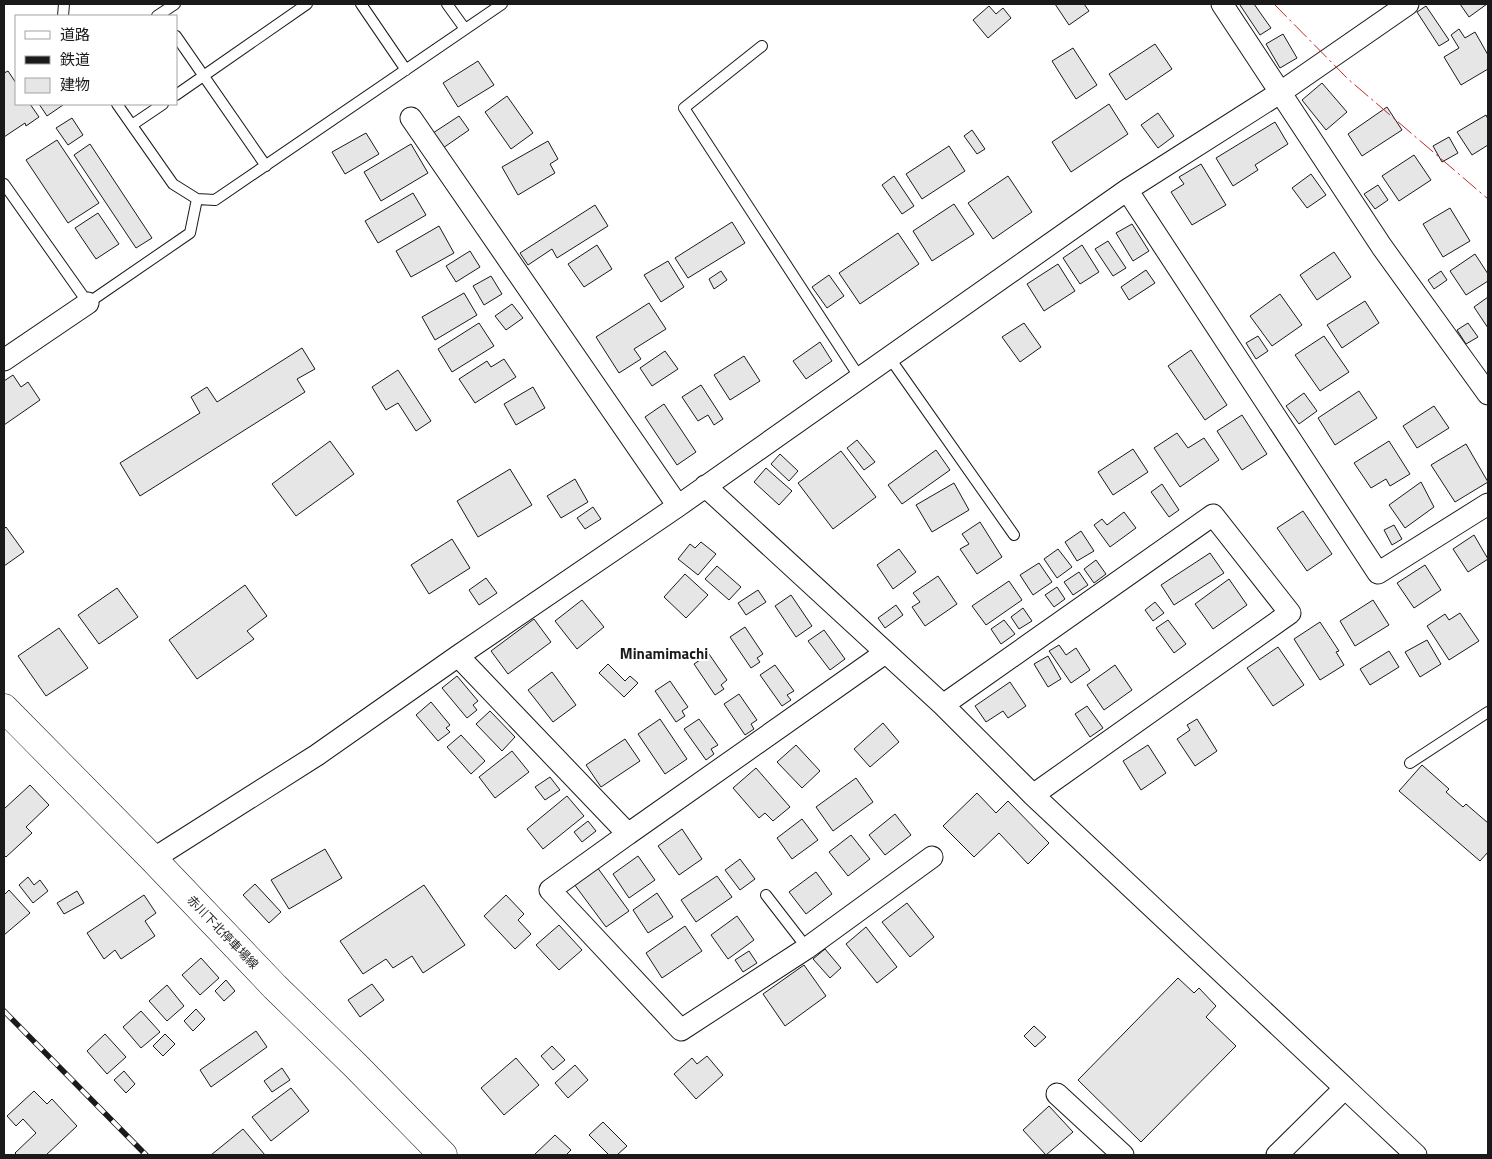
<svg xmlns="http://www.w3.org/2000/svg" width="1492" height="1159" viewBox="0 0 1492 1159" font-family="'Titillium Web','Noto Sans JP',sans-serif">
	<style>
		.building { fill: #e6e6e6; stroke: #1a1a1a }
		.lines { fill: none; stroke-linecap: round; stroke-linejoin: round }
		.service-casing { stroke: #1a1a1a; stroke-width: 12 }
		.minor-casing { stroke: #1a1a1a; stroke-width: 23 }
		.secondary-casing { stroke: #1a1a1a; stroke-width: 29 }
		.service { stroke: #fff; stroke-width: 10 }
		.minor { stroke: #fff; stroke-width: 21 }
		.secondary { stroke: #fff; stroke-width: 28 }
		.rail-casing { stroke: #1a1a1a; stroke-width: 5.5 }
		.rail { stroke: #fff; stroke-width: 4; stroke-dasharray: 11; stroke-linecap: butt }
		.power { stroke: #c62828; stroke-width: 1; stroke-dasharray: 18 4 2.5 4; stroke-linecap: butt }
		.labels { text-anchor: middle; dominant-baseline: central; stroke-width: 4; stroke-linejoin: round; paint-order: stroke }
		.street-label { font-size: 12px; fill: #1a1a1a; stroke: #fff }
		.quarter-label { font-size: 15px; font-weight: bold; fill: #1a1a1a; stroke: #fff }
	</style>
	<rect width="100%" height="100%" fill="#fff"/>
	<path class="building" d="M1055 4H1084L1089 11 1069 25Z
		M1242 4H1254L1271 28 1260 35 1240 5Z
		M1460 4H1487L1469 17Z
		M989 6 996 14 1003 8 1011 18 988 38 973 20Z
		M1426 6 1449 40 1439 46 1417 12Z
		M1459 29 1465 38 1475 32 1488 55V69L1461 85 1444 57 1459 48 1451 35Z
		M1283 34 1297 58 1280 68 1266 44Z
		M1155 44 1172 69 1126 100 1109 74Z
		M1073 48 1097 85 1076 99 1052 61Z
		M478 61 494 85 458 107 443 83Z
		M8 71 16 83V104H30L39 117 26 126 25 123 4 137V73Z
		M1322 83 1347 112 1326 130 1302 100Z
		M507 96 533 133 511 149 485 112Z
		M39 104H62L63 105 47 116Z
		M1109 104 1128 134 1071 172 1052 142Z
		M1387 107 1402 130 1362 156 1348 134Z
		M1158 113 1174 136 1158 148 1141 125Z
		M1486 115 1488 119V145L1472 155 1457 132Z
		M459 116 469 130 443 148 433 133Z
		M72 118 83 135 68 145 56 128Z
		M1275 122 1288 144 1255 165 1258 170 1233 186 1216 158Z
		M972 130 985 149 977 154 964 136Z
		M366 133 379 154 345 174 332 152Z
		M1449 137 1458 153 1442 162 1433 146Z
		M57 140 99 203 68 223 26 160Z
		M548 141 558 159 550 164 555 173 518 195 502 167Z
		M90 144 152 238 136 248 74 155Z
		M411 144 428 173 381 201 364 172Z
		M949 146 965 171 922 199 906 174Z
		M1414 155 1431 180 1399 201 1382 176Z
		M1201 164 1226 205 1192 225 1171 192 1184 184 1179 177Z
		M1311 174 1326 195 1307 208 1292 188Z
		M894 176 914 206 902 214 882 185Z
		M1008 176 1032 212 993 239 968 203Z
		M1378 185 1388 200 1375 209 1364 194Z
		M413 193 426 215 378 243 365 221Z
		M954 204 974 234 932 261 913 231Z
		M595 205 608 226 557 258 552 249 528 265 520 253Z
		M1450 208 1470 241 1443 257 1423 224Z
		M98 213 119 244 96 259 75 228Z
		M732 222 745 243 688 278 675 258Z
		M1132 224 1149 251 1133 261 1116 233Z
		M439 226 454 253 411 277 396 251Z
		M898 233 919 264 860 304 839 273Z
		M1108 241 1126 268 1113 276 1095 249Z
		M597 245 612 269 584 287 568 264Z
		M1082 245 1099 272 1080 284 1063 258Z
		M470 251 480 267 456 282 446 266Z
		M1334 252 1351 277 1317 300 1300 275Z
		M1475 254 1488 274V281L1466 295 1450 271Z
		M668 261 684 287 661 302 644 275Z
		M1058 264 1075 291 1044 311 1027 284Z
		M1146 270 1155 283 1129 300 1121 287Z
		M721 271 727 280 714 289 709 279Z
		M1441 271 1447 280 1434 289 1428 280Z
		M829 275 844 296 827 308 812 287Z
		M491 276 502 294 484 305 473 286Z
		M464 293 477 315 435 340 422 317Z
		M1280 294 1302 325 1272 346 1250 316Z
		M1488 297V328L1474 307Z
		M1365 301 1379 323 1342 348 1327 325Z
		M649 303 666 329 634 349 641 359 619 373 596 337Z
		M512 304 523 318 506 330 495 316Z
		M479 323 494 346 452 372 438 349Z
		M1024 323 1041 347 1020 362 1002 337Z
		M1468 323 1478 337 1466 344 1457 330Z
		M1258 336 1268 351 1256 359 1246 343Z
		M1324 336 1349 372 1320 391 1295 355Z
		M820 342 832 361 806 379 793 361Z
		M302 348 315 369 297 379 305 392 140 496 120 463 200 413 191 397 207 387 217 402Z
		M1191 350 1227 405 1205 420 1168 366Z
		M665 351 678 369 652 386 640 368Z
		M744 356 760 381 730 400 714 375Z
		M504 359 516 377 475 403 459 379 487 361 491 367Z
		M398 370 431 421 416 431 398 403 386 410 372 387Z
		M13 375 21 387 28 382 40 400 4 425V381Z
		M701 385 723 419 714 425 708 415 698 421 682 397Z
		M533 387 545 408 516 425 504 404Z
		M1359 391 1377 418 1335 445 1318 418Z
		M1304 393 1317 411 1299 424 1286 406Z
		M664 404 696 452 677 465 645 417Z
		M1434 406 1449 428 1417 448 1403 426Z
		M1242 415 1267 454 1242 470 1217 431Z
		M1177 433 1188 448 1204 438 1219 460 1180 487 1154 448Z
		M857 440 875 462 864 470 847 448Z
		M330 441 354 474 296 516 272 484Z
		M1389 441 1410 474 1390 486 1386 479 1371 488 1354 463Z
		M1466 444 1488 482 1455 502 1431 465Z
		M1133 449 1148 472 1113 495 1098 472Z
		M936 450 950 470 902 504 888 485Z
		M841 451 876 497 833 529 798 483Z
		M780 454 798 471 789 481 771 464Z
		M766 468 792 491 779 505 754 482Z
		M510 469 532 505 478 537 457 501Z
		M575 479 588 502 561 518 547 496Z
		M1421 482 1434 507 1405 528 1389 505Z
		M954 483 969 510 932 532 916 505Z
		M1162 484 1179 510 1169 517 1151 492Z
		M593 507 601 519 585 529 577 518Z
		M1303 511 1332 554 1307 571 1277 528Z
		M1124 512 1136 528 1110 547 1094 525 1102 519 1107 525Z
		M980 522 1002 557 977 574 960 549 969 544 962 534Z
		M1394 525 1402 539 1392 545 1384 530Z
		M6 527 24 552 4 566V529Z
		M1081 531 1094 551 1077 561 1065 542Z
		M1474 535 1488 559 1468 572 1453 549Z
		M452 539 470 568 429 594 411 565Z
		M701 542 716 554 698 575 678 559 690 544 695 548Z
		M899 549 916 572 893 589 877 565Z
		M1058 549 1072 567 1057 578 1044 559Z
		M1210 553 1224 573 1174 605 1161 585Z
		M1096 560 1106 574 1094 583 1084 569Z
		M1039 563 1052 582 1033 595 1020 575Z
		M1425 565 1441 590 1414 608 1397 583Z
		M717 566 741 587 729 600 705 579Z
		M1079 572 1088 585 1073 595 1064 582Z
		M685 574 708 595 686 618 664 597Z
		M938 576 957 604 925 626 912 607 920 602 913 593Z
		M486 578 497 593 479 605 469 590Z
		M1229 579 1247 605 1213 629 1195 604Z
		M1009 581 1022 600 986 625 972 606Z
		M245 585 267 616 247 631 254 639 197 679 169 640Z
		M1057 587 1065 599 1054 607 1045 595Z
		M117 588 138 617 99 644 78 615Z
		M758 590 766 602 746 615 738 603Z
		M791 595 812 626 796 637 775 606Z
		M582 600 604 627 577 649 555 621Z
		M1373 600 1389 625 1355 646 1340 621Z
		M1155 602 1164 613 1153 621 1145 610Z
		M896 605 903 615 885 628 878 618Z
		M1023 608 1032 621 1019 629 1011 617Z
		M1460 613 1479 641 1449 660 1427 626 1445 614 1449 620Z
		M534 619 551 642 508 674 491 651Z
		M1004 620 1015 634 1001 644 991 629Z
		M1168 620 1186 644 1174 653 1156 628Z
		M1320 622 1339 651 1336 652 1344 665 1320 680 1294 639Z
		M745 627 763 654 757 658 760 662 751 668 730 637Z
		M59 628 88 668 46 696 18 656Z
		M824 630 845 659 830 670 808 641Z
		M1427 640 1441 664 1420 677 1405 652Z
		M1059 645 1066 655 1076 648 1090 670 1071 683 1049 651Z
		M1278 647 1304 685 1273 706 1247 668Z
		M1389 651 1399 667 1370 685 1360 669Z
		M709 654 727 680 721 685 724 689 715 695 694 664Z
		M1048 656 1061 679 1048 687 1034 664Z
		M608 664 625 681 630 676 638 683 624 697 599 673Z
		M775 665 794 691 787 695 791 700 782 706 760 675Z
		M1115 665 1132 690 1104 710 1087 685Z
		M552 672 576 705 553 722 528 690Z
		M457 676 478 701 473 705 477 710 467 718 442 688Z
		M670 681 688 707 682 711 685 716 676 722 655 691Z
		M1010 682 1026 706 1008 718 1003 711 986 722 975 706Z
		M739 694 757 720 751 724 754 729 745 735 724 704Z
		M431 702 450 725 446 728 450 732 438 741 416 715Z
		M1087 706 1103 728 1090 737 1075 714Z
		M490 711 515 737 502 751 476 724Z
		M660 719 687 759 665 774 638 734Z
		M699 719 718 745 711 749 714 754 706 760 684 729Z
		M1197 719 1217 751 1195 766 1177 739 1190 730 1187 725Z
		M883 723 899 742 870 767 854 749Z
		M461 735 485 761 471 774 447 747Z
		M625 739 640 761 601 787 586 765Z
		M796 745 820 771 802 788 777 762Z
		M1148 745 1166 773 1141 790 1123 761Z
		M512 751 529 772 495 798 479 777Z
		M1422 765 1449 789 1446 792 1463 807 1466 804 1488 823V852L1480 861 1399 791Z
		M756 768 790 807 773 821 765 813 759 818 733 788Z
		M550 777 560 790 545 800 535 787Z
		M856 778 873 802 833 831 816 807Z
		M30 785 49 805 26 827 32 833 6 857 4 855V809Z
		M977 793 996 813 1008 801 1049 843 1028 864 999 833 974 857 943 826Z
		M567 796 584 816 543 849 527 829Z
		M895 814 911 835 885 855 869 835Z
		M802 819 818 840 792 859 777 838Z
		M588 821 596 831 582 842 574 832Z
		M682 829 702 859 679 875 658 846Z
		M851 835 870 859 848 876 829 852Z
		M325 849 342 878 289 909 271 880Z
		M638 856 655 880 629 898 613 874Z
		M740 859 755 879 740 890 725 870Z
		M597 867 629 911 606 927 574 884Z
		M816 872 832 894 806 914 789 892Z
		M717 876 732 897 696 922 681 900Z
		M28 877 34 885 40 880 48 891 33 903 19 885Z
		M255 884 281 912 269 923 243 895Z
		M424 885 465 945 423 973 412 956 393 968 386 959 363 974 340 941Z
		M9 890 30 913 4 935V895Z
		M77 891 84 903 64 914 57 903Z
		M657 893 673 917 648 933 633 910Z
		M144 895 156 913 145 921 155 936 121 959 115 950 104 959 87 933Z
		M506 895 524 914 518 920 531 934 515 949 484 916Z
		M907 903 934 937 910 957 882 922Z
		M737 916 754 940 728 959 711 935Z
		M559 925 582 950 559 970 536 945Z
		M685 926 702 951 662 978 646 953Z
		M866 927 897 967 877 983 846 944Z
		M825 949 841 968 830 978 813 959Z
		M749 951 757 963 743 972 735 960Z
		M201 958 219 978 200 995 182 975Z
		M804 965 826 996 785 1026 763 994Z
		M1178 978 1194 993 1199 988 1216 1006 1206 1017 1236 1046 1141 1142 1078 1080Z
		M226 980 235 991 224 1001 215 991Z
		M372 984 384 1000 360 1017 348 1000Z
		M167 985 184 1006 167 1021 149 1001Z
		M196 1009 205 1019 193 1031 184 1021Z
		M141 1011 160 1032 141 1048 123 1027Z
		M1034 1026 1046 1037 1035 1047 1024 1036Z
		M256 1031 267 1047 211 1087 200 1070Z
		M105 1034 126 1057 107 1074 87 1051Z
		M165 1034 175 1044 163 1056 153 1046Z
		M552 1046 565 1060 553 1070 541 1056Z
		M707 1056 723 1075 696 1099 674 1074 692 1058 697 1064Z
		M516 1058 539 1085 504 1115 481 1088Z
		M575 1065 588 1080 568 1098 555 1083Z
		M282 1068 290 1080 272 1092 264 1081Z
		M124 1071 135 1084 126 1093 114 1080Z
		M291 1088 309 1111 271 1141 252 1117Z
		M34 1091 47 1104 52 1099 77 1126 46 1155H17L15 1153 36 1133 23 1119 16 1126 7 1116Z
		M1049 1106 1073 1132 1046 1155 1023 1130Z
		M603 1122 627 1146 617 1155H609L589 1135Z
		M243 1129 265 1155H211Z
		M555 1135 571 1150 566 1155H534Z"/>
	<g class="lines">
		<defs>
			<path id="service" d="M361 4 406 70
				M447 4 465 29
				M63 16 64 4
				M157 16 175 4
				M176 36 266 166
				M762 46 684 108 860 378
				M176 95 307 4
				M117 104 173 184 197 199 215 200 502 4
				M132 125 163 104
				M4 184 88 303 190 233 197 199
				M889 357 1014 535
				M1410 763 1488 712
				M766 895 807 948"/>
			<path id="minor" d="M1222 4 1382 247 1488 394
				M411 118 678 506
				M1127 190 1378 573 1488 504
				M4 360 88 303
				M705 486 943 705
				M1213 515 1290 613 1033 795 943 705Z
				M458 656 628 834 885 653
				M1033 795 1345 1088
				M628 834 550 890 681 1030 807 948 932 857
				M153 859 317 755 458 656 678 506 1127 190 1281 92 1408 4
				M1057 1094 1123 1155
				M1277 1155 1345 1088 1416 1155"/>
			<path id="secondary" d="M4 708 153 859 275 987 356 1066 443 1155"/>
		</defs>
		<use href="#service" class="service-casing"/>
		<use href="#minor" class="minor-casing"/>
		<use href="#secondary" class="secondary-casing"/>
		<use href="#service" class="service"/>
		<use href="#minor" class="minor"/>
		<use href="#secondary" class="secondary"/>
		<defs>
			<path id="rail" d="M4 1011 146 1155"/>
		</defs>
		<use href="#rail" class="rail-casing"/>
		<use href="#rail" class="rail"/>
		<path class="power" d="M1274 4 1348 79 1488 199"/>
	</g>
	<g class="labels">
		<g class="street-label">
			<text transform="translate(223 932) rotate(46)">赤川下北停車場線</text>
		</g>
		<g class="quarter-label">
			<text x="664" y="653">Minamimachi</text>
		</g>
	</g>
	<rect width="1492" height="1159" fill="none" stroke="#1a1a1a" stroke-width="10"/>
	<rect x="15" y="15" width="162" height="90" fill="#ffffff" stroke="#a3a3a3"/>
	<rect x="25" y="31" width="25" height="8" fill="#ffffff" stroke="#a3a3a3"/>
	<text x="60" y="40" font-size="15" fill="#1a1a1a">道路</text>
	<rect x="25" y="56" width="25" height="8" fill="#1a1a1a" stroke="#a3a3a3"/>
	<text x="60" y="65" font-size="15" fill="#1a1a1a">鉄道</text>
	<rect x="25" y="78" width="25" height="15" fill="#e6e6e6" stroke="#a3a3a3"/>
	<text x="60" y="90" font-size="15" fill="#1a1a1a">建物</text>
</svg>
